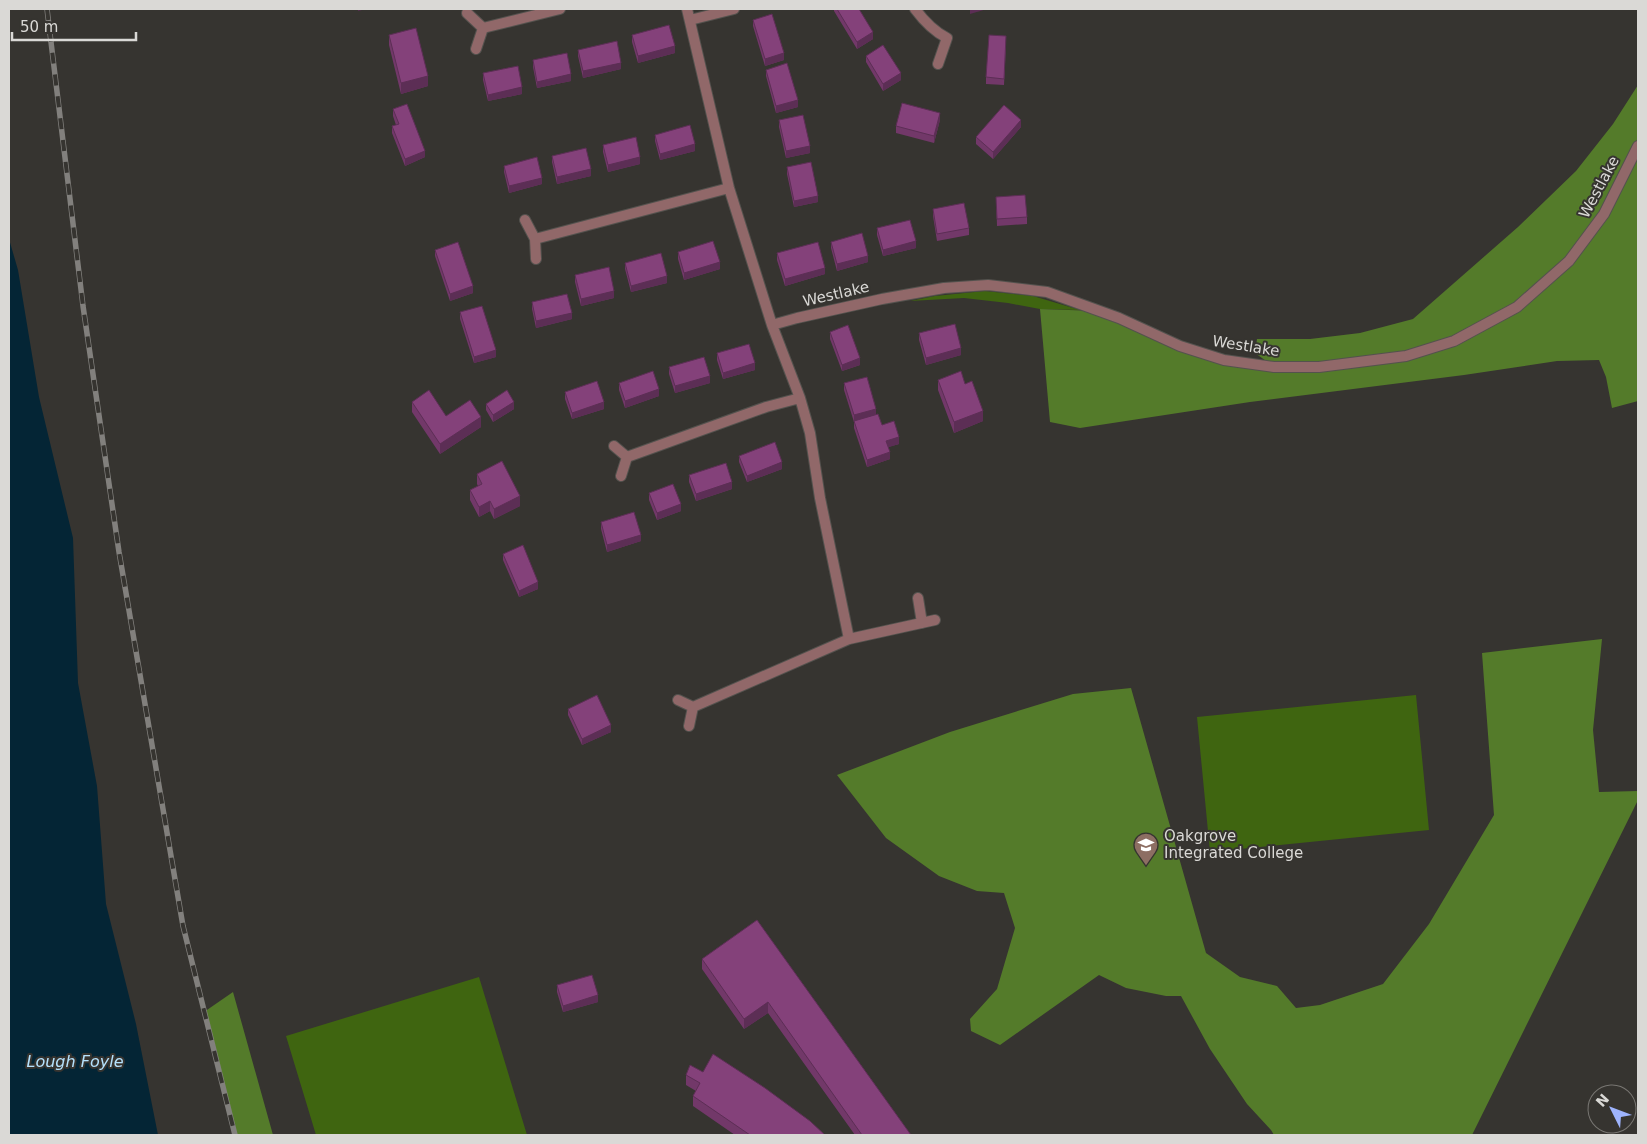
<svg xmlns="http://www.w3.org/2000/svg" width="1647" height="1144" viewBox="0 0 1647 1144" font-family="'DejaVu Sans',sans-serif">
	<style>
		.green { fill: #3f6510 }
		.forest { fill: #547b2a }
		.water { fill: #042535 }
		.lines { fill: none; stroke-linecap: round; stroke-linejoin: round }
		.minor-casing { stroke: #54524e; stroke-width: 12 }
		.minor { stroke: #916869; stroke-width: 10 }
		.rail-casing { stroke: #82807d; stroke-width: 5.5 }
		.rail { stroke: #363430; stroke-width: 4; stroke-dasharray: 11; stroke-linecap: butt }
		.wall { fill: #723869 }
		.shaded-wall { fill: #5c2e55 }
		.building { fill: #84417a; stroke: #5c2e55 }
		.labels { text-anchor: middle; dominant-baseline: central; stroke-width: 4; stroke-linejoin: round; paint-order: stroke }
		.street-label { font-size: 15px; fill: #dad9d6; stroke: #363430 }
		.poi-label { font-size: 15px; fill: #dad9d6; stroke: #363430; text-anchor: start }
		.water-label { font-size: 16px; font-style: italic; fill: #b5e2fd; stroke: #363430 }
	</style>
	<rect width="100%" height="100%" fill="#363430"/>
	<path class="green" d="M985 291 1033 296 1080 310 1040 309 1008 303 964 298 910 301 935 296Z
		M1416 695 1429 830 1210 852 1197 717Z
		M479 977 527 1135H316L286 1036Z"/>
	<path class="forest" d="M1638 85V401L1612 408 1606 377 1599 360 1557 361 1464 375 1250 402 1080 428 1050 422 1040 309 1098 311 1180 346 1273 366 1255 353 1257 339H1310L1360 333 1413 319 1518 227 1576 171 1613 124Z
		M1602 639 1593 730 1599 792 1638 791V800L1472 1135H1274L1271 1130 1247 1104 1210 1049 1181 996H1166L1126 988 1099 975 1000 1045 971 1031 970 1019 997 989 1015 928 1004 893 977 891 939 876 886 838 837 775 950 732 1073 694 1131 688 1206 953 1240 977 1277 986 1296 1008 1320 1005 1383 984 1429 924 1494 815 1482 653Z
		M233 992 273 1135H235L204 1012Z"/>
	<path class="water" d="M9 239 18 270 39 397 73 538 78 683 97 786 106 904 136 1024 158 1135H9Z"/>
	<g class="lines">
		<defs>
			<path id="minor" d="M687 9 729 188 772 325 800 398 810 433 820 498 849 639
				M915 9C924 21 933 31 947 38L938 64
				M467 13 483 28 476 49
				M690 20 734 9
				M483 28 560 9
				M525 220 535 239 536 259
				M535 239 729 188
				M772 325 797 318 882 299 944 288 988 285 1047 292 1119 318 1180 346 1224 360 1274 367H1319L1406 356 1454 341 1517 307 1569 261 1604 214 1638 146
				M614 446 627 457 621 476
				M627 457 766 407 800 398
				M918 598 922 623
				M678 700 693 707 849 639 935 620
				M689 726 693 707"/>
		</defs>
		<use href="#minor" class="minor-casing"/>
		<use href="#minor" class="minor"/>
		<defs>
			<path id="rail" d="M47 9 83 306 119 552 183 926 235 1135"/>
		</defs>
		<use href="#rail" class="rail-casing"/>
		<use href="#rail" class="rail"/>
	</g>
	<path class="wall" d="M834 9H859L873 39 857 49 834 11Z
		M753 20 784 60 765 66 753 26Z
		M389 35 428 86 401 94 389 45Z
		M632 35 675 53 638 63 632 42Z
		M1006 43 1004 85 986 84V77Z
		M578 50 621 69 583 78 578 56Z
		M866 56 901 80 883 91 866 62Z
		M533 60 571 81 537 88 533 67Z
		M766 70 798 107 776 113 766 76Z
		M483 73 522 94 488 101 483 80Z
		M393 109 425 157 405 166 392 133V126L396 125 393 116Z
		M779 120 810 153 786 158 779 127Z
		M940 120 934 143 896 133V126Z
		M1021 127 993 159 976 144V137Z
		M655 135 695 151 660 160 655 141Z
		M603 145 640 164 608 172 603 152Z
		M552 156 591 176 557 184 552 162Z
		M504 166 542 184 509 193 504 172Z
		M787 167 818 202 794 207 787 174Z
		M996 197 1027 217V224L997 226Z
		M933 209 969 228V235L937 241 933 216Z
		M877 228 916 248 883 256 877 235Z
		M831 242 868 262 837 271 831 248Z
		M435 250 473 293 450 301 435 256Z
		M678 252 720 269 684 280 678 259Z
		M777 253 825 274 785 286 777 260Z
		M625 263 667 283 631 292 625 269Z
		M575 275 614 298 581 306 575 282Z
		M532 302 572 319 536 328 532 309Z
		M460 312 496 357 474 363 460 319Z
		M830 332 860 365 842 371 830 339Z
		M919 333 961 355 926 365 919 340Z
		M717 353 755 370 723 379 717 360Z
		M669 367 710 383 675 393 669 374Z
		M938 380 965 384 983 421 954 433 938 390Z
		M619 383 659 396 625 408 619 390Z
		M844 383 876 414 882 425 899 444 888 447 890 459 867 467 854 428V422L844 390Z
		M565 392 604 409 572 419 565 399Z
		M412 402 446 416 481 427 440 454 412 412Z
		M486 404 514 409 493 422 486 410Z
		M739 456 782 469 747 482 739 462Z
		M477 474 520 506 494 519 490 511 479 517 470 500V490L478 486 477 484Z
		M689 475 732 489 696 501 689 482Z
		M649 493 681 511 657 520 649 500Z
		M601 522 641 541 607 552 601 529Z
		M503 554 538 589 519 597 503 560Z
		M568 709 611 732 582 745 568 715Z
		M757 920 911 1135H855L768 1013 744 1029 702 969V959Z
		M557 985 598 1002 563 1012 557 992Z
		M686 1075 825 1135H735L693 1106V1096L696 1091 686 1085Z"/>
	<path class="shaded-wall" d="M358 9H366L358 11Z
		M970 9H987L970 14Z
		M873 32V39L857 49V42Z
		M675 46V53L638 63V56Z
		M784 53V60L765 66V59Z
		M621 63V69L583 78V71Z
		M901 73V80L883 91V84Z
		M571 74V81L537 88V82Z
		M428 76V86L401 94V83Z
		M522 87V94L488 101V95Z
		M798 100V107L776 113V106Z
		M940 113V120L934 143V136Z
		M1021 120V127L993 159V152Z
		M695 144V151L660 160V154Z
		M810 146V153L786 158V151Z
		M425 151V157L405 166V159Z
		M640 157V164L608 172V165Z
		M591 169V176L557 184V177Z
		M542 178V184L509 193V186Z
		M818 196V202L794 207V201Z
		M916 241V248L883 256V250Z
		M868 256V262L837 271V264Z
		M720 262V269L684 280V273Z
		M825 268V274L785 286V279Z
		M667 276V283L631 292V286Z
		M473 286V293L450 301V294Z
		M614 291V298L581 306V299Z
		M572 313V319L536 328V321Z
		M961 348V355L926 365V358Z
		M496 350V357L474 363V357Z
		M860 358V365L842 371V365Z
		M755 363V370L723 379V373Z
		M710 376V383L675 393V386Z
		M659 389V396L625 408V401Z
		M514 402V409L493 422V415Z
		M604 402V409L572 419V413Z
		M876 409V416L854 422V415Z
		M983 411V421L954 433V422Z
		M481 417V427L440 454V444Z
		M899 437V444L886 448V441Z
		M890 452V459L867 467V460Z
		M782 462V469L747 482V476Z
		M732 482V489L696 501V494Z
		M520 496V506L494 519V509Z
		M490 501V511L479 517V507Z
		M681 504V511L657 520V513Z
		M641 535V541L607 552V545Z
		M538 582V589L519 597V591Z
		M611 725V732L582 745V739Z
		M598 995V1002L563 1012V1006Z
		M768 1002V1013L744 1029V1019Z"/>
	<path class="building" d="M837 9H859L873 32 857 42Z
		M772 14 784 53 765 59 753 20Z
		M669 25 675 46 638 56 632 35Z
		M416 28 428 76 401 83 389 35Z
		M989 35 1006 36 1004 79 986 77Z
		M617 41 621 63 583 71 578 50Z
		M883 45 901 73 883 84 866 56Z
		M567 53 571 74 537 82 533 60Z
		M787 63 798 100 776 106 766 70Z
		M518 66 522 87 488 95 483 73Z
		M902 103 940 113 934 136 896 126Z
		M407 104 425 151 405 159 392 126 399 124 393 109Z
		M1004 105 1021 120 993 152 976 137Z
		M803 115 810 146 786 151 779 120Z
		M690 125 695 144 660 154 655 135Z
		M636 137 640 157 608 165 603 145Z
		M586 148 591 169 557 177 552 156Z
		M537 157 542 178 509 186 504 166Z
		M811 162 818 196 794 201 787 167Z
		M1025 195 1027 217 997 219 996 197Z
		M964 203 969 228 937 234 933 209Z
		M910 220 916 241 883 250 877 228Z
		M862 233 868 256 837 264 831 242Z
		M713 241 720 262 684 273 678 252Z
		M458 242 473 286 450 294 435 250Z
		M818 242 825 268 785 279 777 253Z
		M661 253 667 276 631 286 625 263Z
		M609 267 614 291 581 299 575 275Z
		M567 294 572 313 536 321 532 302Z
		M482 306 496 350 474 357 460 312Z
		M955 324 961 348 926 358 919 333Z
		M848 325 860 358 842 365 830 332Z
		M749 344 755 363 723 373 717 353Z
		M704 357 710 376 675 386 669 367Z
		M653 371 659 389 625 401 619 383Z
		M961 371 965 384 972 381 983 411 954 422 938 380Z
		M867 377 876 409 854 415 844 383Z
		M597 381 604 402 572 413 565 392Z
		M429 390 446 416 470 400 481 417 440 444 412 402Z
		M507 390 514 402 493 415 486 404Z
		M878 414 882 425 894 421 899 437 886 441 890 452 867 460 854 421Z
		M775 442 782 462 747 476 739 456Z
		M502 461 520 496 494 509 490 501 479 507 470 490 482 484 477 474Z
		M726 463 732 482 696 494 689 475Z
		M673 484 681 504 657 513 649 493Z
		M634 512 641 535 607 545 601 522Z
		M523 545 538 582 519 591 503 554Z
		M597 695 611 725 582 739 568 709Z
		M757 920 911 1135H862L768 1002 744 1019 702 959Z
		M592 975 598 995 563 1006 557 985Z
		M713 1054 765 1088 810 1121 825 1135H750L693 1096 700 1083 686 1075 690 1065 703 1072Z"/>
	<defs>
		<symbol id="school-pin" viewBox="-11 -11 22 30"><path d="M0 17L-7.5 6A9.5 9.5 0 1 1 7.5 6Z" fill="#8d6e63" stroke="#363430"/><path d="M0-5L7-2L0 1L-7-2ZM-4 1L0 2.5L4 1V4Q0 6-4 4Z" fill="#fff"/></symbol>
	</defs>
	<g fill-rule="evenodd">
		<use href="#school-pin" x="1132" y="831" width="28" height="38"/>
	</g>
	<g class="labels">
		<g class="street-label">
			<text transform="translate(1599 187) rotate(-62)">Westlake</text>
			<text transform="translate(836 294) rotate(-13)">Westlake</text>
			<text transform="translate(1246 346) rotate(9)">Westlake</text>
		</g>
		<g class="poi-label">
			<text x="1164" y="836">Oakgrove<tspan x="1164" dy="17">Integrated College</tspan></text>
		</g>
		<g class="water-label">
			<text x="75" y="1061">Lough Foyle</text>
		</g>
	</g>
	<rect width="1647" height="1144" fill="none" stroke="#dad9d6" stroke-width="20"/>
	<g transform="translate(1612 1109) rotate(312)"><circle r="24" fill="#363430" stroke="#787672"/>
	<path d="M0-4L9 19L0 12L-9 19Z" fill="#9eb4fd"/>
	<text y="-8" font-size="14" font-weight="bold" text-anchor="middle" fill="#dad9d6">N</text>
	</g>
	<path d="M12 32v8h124v-8" fill="none" stroke="#dad9d6" stroke-width="2.5"/>
	<text x="20" y="32" font-size="15" fill="#dad9d6" stroke="#363430" stroke-width="4" paint-order="stroke">50 m</text>
</svg>
